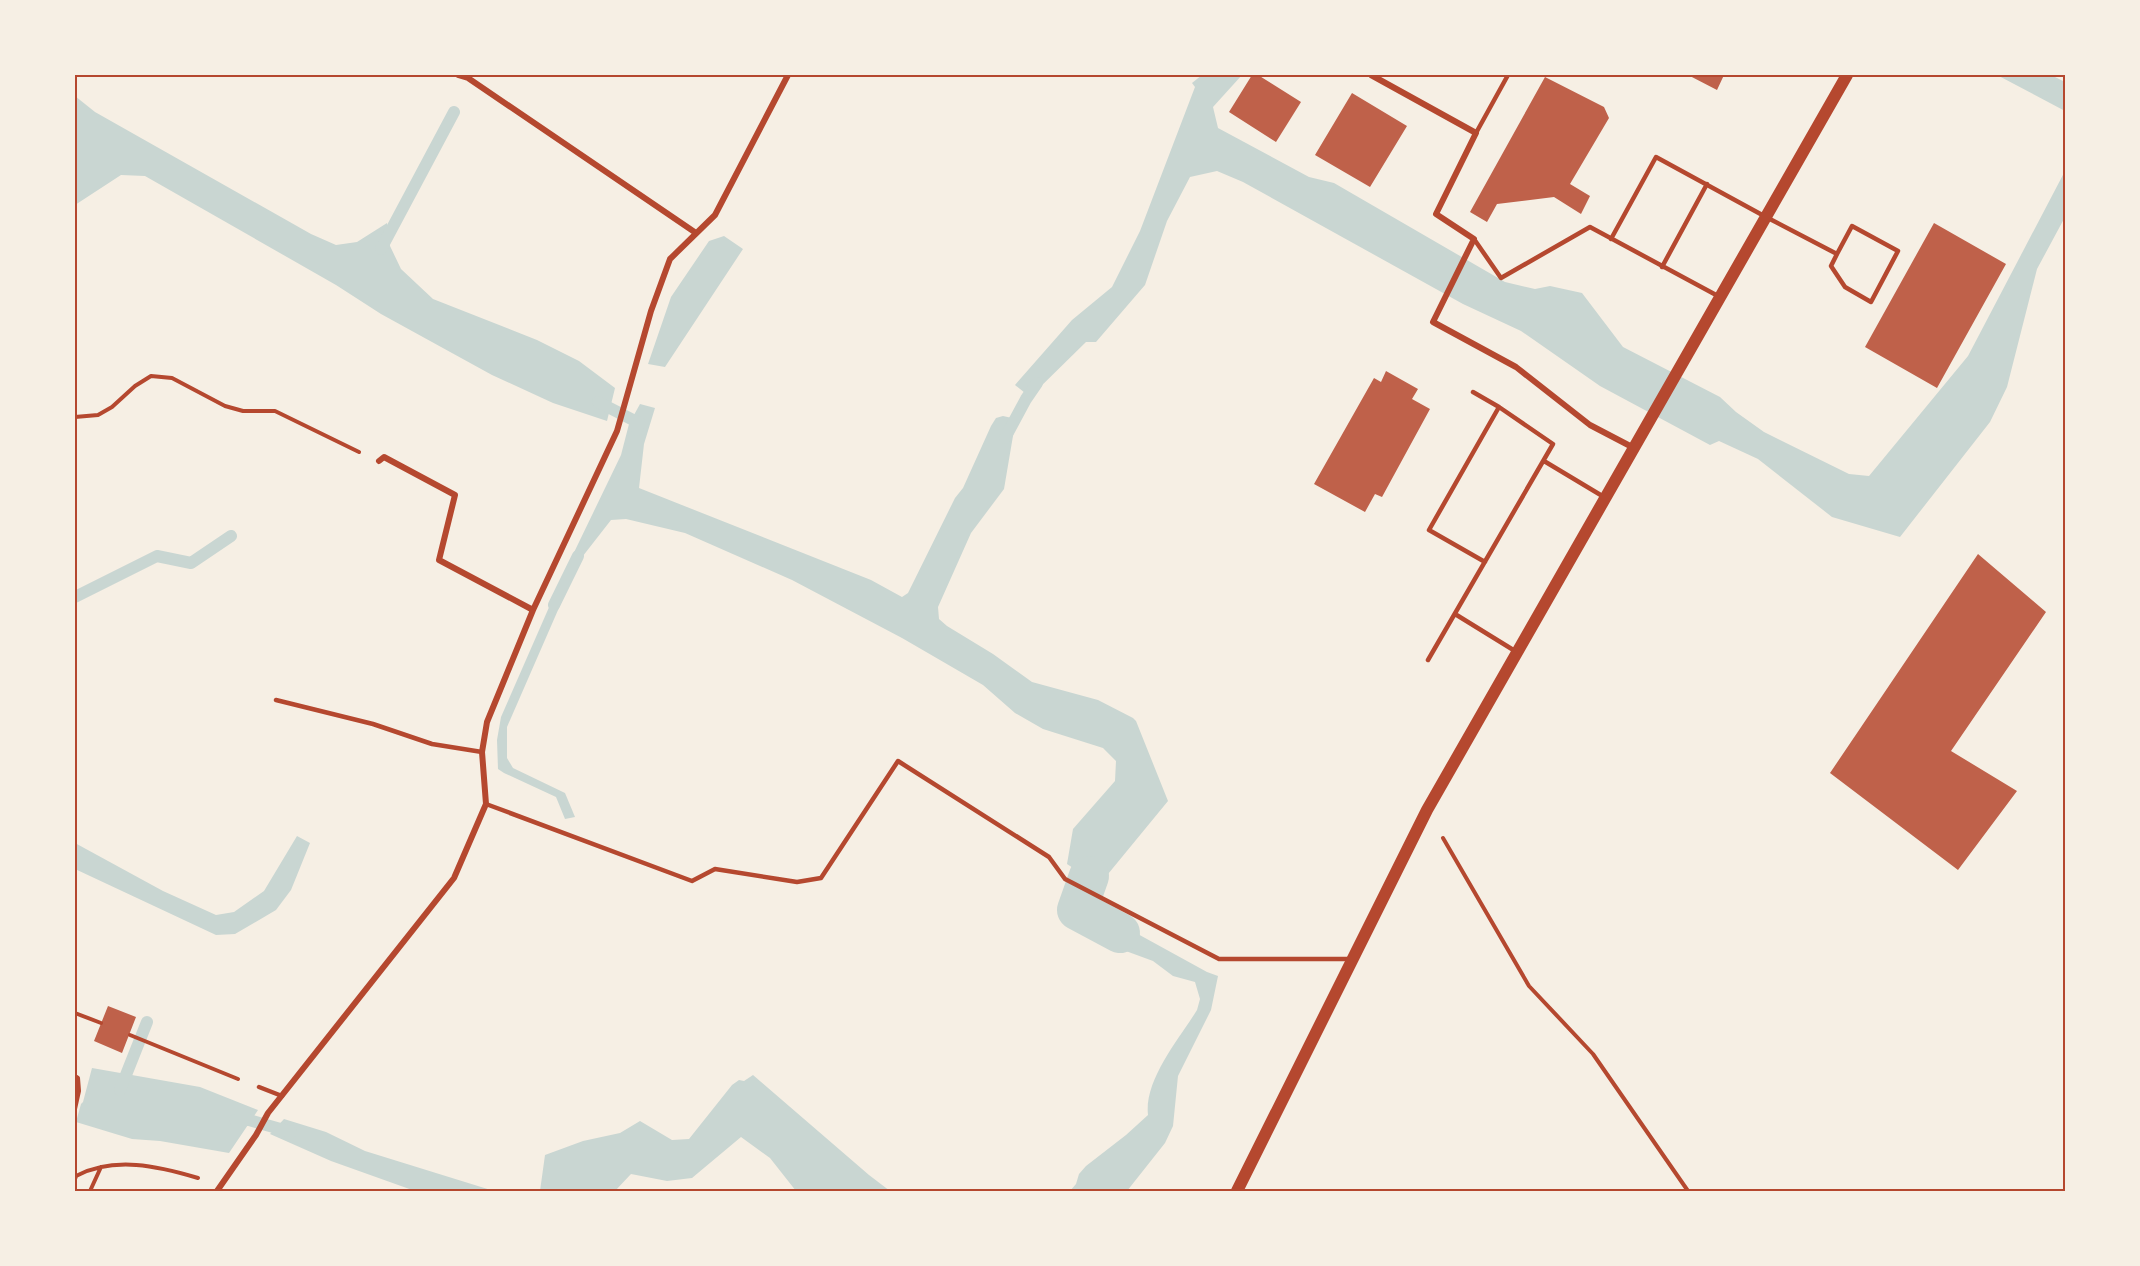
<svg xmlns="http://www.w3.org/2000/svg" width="2140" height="1266" viewBox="0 0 2140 1266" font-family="'Varela Round',sans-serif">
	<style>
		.water { fill: #c9d6d2 }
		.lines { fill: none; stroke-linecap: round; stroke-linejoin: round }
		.stream { stroke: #c9d6d2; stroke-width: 12 }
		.canal { stroke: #c9d6d2; stroke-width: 40 }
		.building { fill: #bf614a }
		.path { stroke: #b5482f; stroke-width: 4 }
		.service { stroke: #b5482f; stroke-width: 4.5 }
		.minor { stroke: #b5482f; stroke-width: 6 }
		.secondary { stroke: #b5482f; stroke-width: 12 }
		.neatline { fill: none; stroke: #b5482f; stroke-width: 2 }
	</style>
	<rect width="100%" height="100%" fill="#f6efe4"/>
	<path class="water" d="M1202 75H1242L1213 107 1218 128 1309 177 1334 183 1505 282 1535 289 1550 286 1582 293 1623 347 1720 397 1736 412 1764 432 1849 474 1869 476 1968 356 2065 171V217L2037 269 2007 387 1990 422 1900 537 1832 517 1758 459 1719 441 1710 445 1600 386 1521 331 1463 304 1243 182 1217 171 1190 177 1167 221 1145 285 1096 342H1086L1030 397 1015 385 1072 320 1112 287 1140 231 1195 87 1192 83Z
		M1997 75H2051L2065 82V111Z
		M75 96 95 112 311 234 336 245 357 242 387 223 390 246 401 269 433 299 537 340 579 361 615 388 607 421 553 403 492 375 381 314 336 285 145 176 121 175 75 205Z
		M724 236 743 249 665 367 648 364 671 297 709 241Z
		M640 404 655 408 644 444 639 488 871 580 902 597 908 593 955 498 963 488 991 426 996 418 1003 416 1012 418 1014 430 1004 489 971 533 938 607 939 619 947 626 993 654 1032 682 1098 700 1133 718 1136 721 1168 801 1099 885 1067 864 1073 829 1115 781 1116 761 1103 748 1043 729 1015 713 983 685 902 638 792 580 685 533 626 519 611 520 572 570 566 569 621 455 629 424Z
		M557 589 565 594 507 727V758L513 768 565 793 575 817 565 819 556 797 504 773 498 769 497 740 501 717Z
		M297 836 310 843 291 890 276 910 235 934 216 935 75 869V843L163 891 216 915 234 912 264 891Z
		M1073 901 1085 905 1207 972 1218 976 1211 1010 1178 1076 1173 1126 1165 1143 1127 1191H1070L1076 1184 1079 1174 1086 1166 1126 1135 1148 1115C1144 1080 1179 1039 1197 1010L1200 999 1195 982 1173 976 1153 961 1085 936 1062 921Z
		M92 1068 200 1087 258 1110 229 1153 160 1141 132 1139 76 1122 81 1104 83 1102Z
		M753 1075 869 1175 890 1191H796L770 1158 741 1137 692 1178 667 1181 631 1174 615 1191H540L545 1155 583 1141 620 1133 640 1121 672 1140 689 1139 732 1085 739 1080 744 1081Z
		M284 1119 326 1132 365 1151 494 1191H415L331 1161 270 1134Z"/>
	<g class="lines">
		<path class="stream" d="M381 249 454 112
			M598 402 639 423 637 430
			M1005 438 1026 399 1037 383
			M75 597 157 556 191 563 231 536
			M554 605 578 556
			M120 1090 147 1022
			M235 1120H249L291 1132"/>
		<path class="canal" d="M1089 876 1077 910 1120 933"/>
	</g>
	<path class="building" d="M1252 75H1258L1301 102 1276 142 1229 112Z
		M1688 75H1724L1717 90Z
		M1545 77 1604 107 1609 118 1570 184 1590 196 1581 214 1554 197 1497 204 1487 222 1470 212Z
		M1352 93 1407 126 1370 187 1315 155Z
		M1934 223 2006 264 1937 388 1865 347Z
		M1386 371 1418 389 1412 399 1430 409 1382 497 1375 494 1365 512 1314 484 1374 378 1381 382Z
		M1978 554 2046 612 1951 751 2017 791 1958 870 1830 773Z
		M108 1006 136 1017 122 1053 94 1041Z"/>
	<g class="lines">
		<path class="path" d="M75 417 98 415 112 407 135 386 151 376 172 378 225 406 243 411H275L359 452
			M1443 838 1529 986 1593 1054 1688 1191
			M75 1013 101 1023
			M130 1035 238 1079
			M75 1076 78 1078 79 1091 75 1109
			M75 1179 76 1176C114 1156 158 1166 198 1178
			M90 1191 101 1167"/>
		<path class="service" d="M1476 133 1508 75
			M1474 239 1501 278 1590 227 1718 296
			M1611 239 1656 157 1766 217 1837 254 1852 226 1898 251 1871 302 1845 287 1831 266 1837 254
			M1662 267 1707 184
			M1544 461 1604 497
			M1485 562 1429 530 1499 407
			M1455 614 1515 651
			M1428 660 1553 444 1499 407 1473 392
			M276 700 373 724 432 744 482 752
			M486 804 692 881 715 869 797 882 821 878 898 761 1049 857 1065 879 1219 959H1352
			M259 1087 282 1096"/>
		<path class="minor" d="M458 75 468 78 696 233
			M1371 75 1476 133 1436 214 1474 239 1433 322 1516 367 1590 425 1634 448
			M379 461 384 457 455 495 439 560 533 610
			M217 1191 256 1135 268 1113 454 878 486 804 482 752 487 722 533 610 617 431 651 311 670 259 715 215 788 75"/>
		<path class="secondary" d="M1237 1191 1427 810 1847 75"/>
	</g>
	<rect width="2140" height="1266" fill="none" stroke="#f6efe4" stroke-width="153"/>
	<rect x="76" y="76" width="1988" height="1114" class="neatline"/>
</svg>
